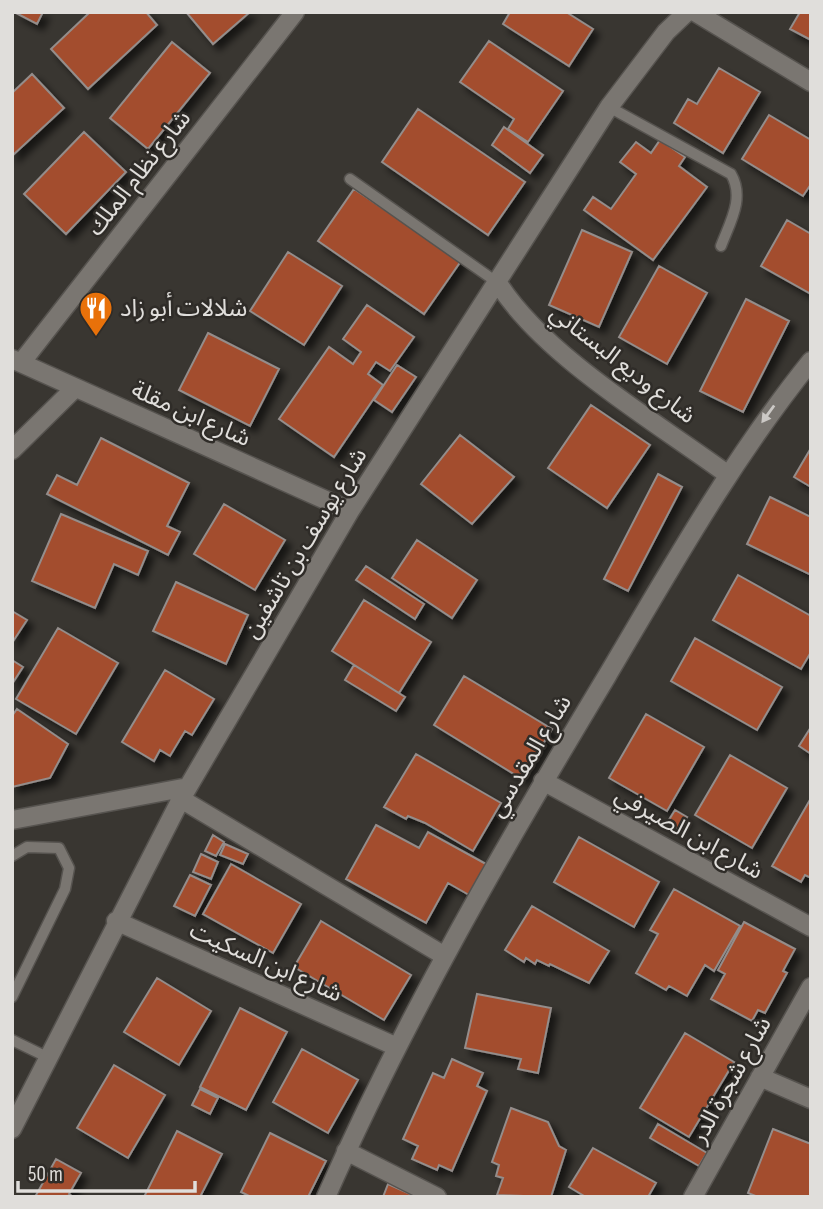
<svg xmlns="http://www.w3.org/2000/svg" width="823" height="1209" viewBox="0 0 823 1209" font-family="'Sofia Sans Condensed','Noto Sans Arabic',sans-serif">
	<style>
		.building { fill: #a34d2d; stroke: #948d8b; stroke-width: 2; filter: url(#shadow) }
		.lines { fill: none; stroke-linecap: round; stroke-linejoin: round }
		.lane-casing { stroke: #56534f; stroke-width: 13 }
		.street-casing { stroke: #56534f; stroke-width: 21 }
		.lane { stroke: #7a7671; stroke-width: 10 }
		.street { stroke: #7a7671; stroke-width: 18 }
		.oneway { fill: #ccc9c6 }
		.labels { text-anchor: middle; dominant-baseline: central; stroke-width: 5; stroke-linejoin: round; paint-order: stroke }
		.street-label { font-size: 24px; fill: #e0dedb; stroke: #2f2c28 }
		.poi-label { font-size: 24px; fill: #e0dedb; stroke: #2f2c28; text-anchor: start }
	</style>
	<defs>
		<filter id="shadow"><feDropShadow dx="6" dy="6" stdDeviation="3.5" flood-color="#0009"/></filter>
	</defs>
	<rect width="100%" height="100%" fill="#393631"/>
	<path class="building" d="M14 12H43L37 24Z
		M90 12H146L157 25 88 89 51 49Z
		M186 12H250L213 44Z
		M510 12H566L593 29 569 66 503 24Z
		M800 12H811V40L790 29Z
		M489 41 563 91 528 142 508 129 514 119 460 82Z
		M172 42 210 73 148 149 110 118Z
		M719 68 760 92 723 153 674 123 688 99 697 104Z
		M32 74 64 108 12 156V93Z
		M418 109 525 182 488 235 382 162Z
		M769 115 811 140V184L803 196 742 159Z
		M504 127 543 155 530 173 492 145Z
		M84 132 126 172 66 234 24 194Z
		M660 140 685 157 679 166 707 187 653 260 584 210 593 197 611 209 636 174 620 162 636 142 651 153Z
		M354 189 461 261 424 314 318 241Z
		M787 220 811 234V294L761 266Z
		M582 230 632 252 599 327 549 305Z
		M288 252 342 286 304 345 250 311Z
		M659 266 707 293 667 364 619 337Z
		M746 299 789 321 743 412 700 391Z
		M367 305 414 337 390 371 376 362 368 374 383 385 334 457 279 419 329 347 353 364 361 352 343 339Z
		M208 333 279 369 250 426 179 390Z
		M397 365 416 377 392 412 374 400Z
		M591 405 650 445 607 508 548 468Z
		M460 435 514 477 472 524 421 484Z
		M101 438 189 483 167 526 180 532 168 555 47 494 57 475 77 485Z
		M811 448V487L794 477Z
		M658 474 682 487 628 591 604 579Z
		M770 497 811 517V575L747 544Z
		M224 504 285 540 255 590 194 554Z
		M61 514 148 551 138 575 114 564 95 608 32 581Z
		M417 540 477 580 452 618 392 578Z
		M366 566 424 604 415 619 356 580Z
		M738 575 811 616V652L801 669 713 620Z
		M176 582 248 615 226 664 153 631Z
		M364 600 431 642 399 693 332 651Z
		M12 611 27 620 12 643Z
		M58 628 118 663 76 734 16 699Z
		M695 638 782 687 757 730 671 681Z
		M12 660 23 667 12 684Z
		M354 665 405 697 396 711 345 680Z
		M165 670 214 699 192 735 185 731 170 756 160 750 154 761 122 742Z
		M464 676 552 729 522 779 434 725Z
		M17 709 68 744 50 778 12 787V716Z
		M646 714 704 747 667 811 609 778Z
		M811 727V754L799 746Z
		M416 754 501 803 473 851 425 823 408 816 406 819 384 807Z
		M730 755 787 788 752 848 695 815Z
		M811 798V878L805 875 801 882 772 866Z
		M675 810 687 817 679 830 667 823Z
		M376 825 419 848 428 832 486 864 469 895 448 883 426 923 346 879Z
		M213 835 224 842 216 856 205 851Z
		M579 837 659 882 634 927 554 882Z
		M225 844 248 854 243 864 220 855Z
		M201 854 218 862 211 879 193 872Z
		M231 864 301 904 273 953 203 914Z
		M190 875 211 885 195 916 174 906Z
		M674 889 740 926 714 971 705 965 687 996 669 986 666 990 636 973 658 934 650 930Z
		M532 906 609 951 589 983 550 964 549 966 537 960 535 964 526 958 524 962 505 950Z
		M321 921 411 975 384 1020 294 967Z
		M744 922 795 949 783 971 787 973 765 1013 758 1010 752 1021 711 999 725 974 718 970Z
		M157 978 211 1011 179 1065 124 1032Z
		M477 994 551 1008 538 1073 518 1069 521 1059 465 1048Z
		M240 1008 287 1032 246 1110 200 1087Z
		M685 1033 734 1062 689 1137 640 1108Z
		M302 1049 358 1080 328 1133 273 1102Z
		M452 1059 483 1073 477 1086 487 1091 452 1171 439 1165 437 1170 412 1159 418 1146 403 1139 433 1073 444 1078Z
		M114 1065 165 1095 128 1158 77 1128Z
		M200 1089 218 1098 210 1114 192 1105Z
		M511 1108 548 1122 559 1146 566 1150 551 1197 497 1195 503 1178 496 1176 499 1165 492 1162Z
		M658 1124 707 1153 699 1166 650 1138Z
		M773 1129 811 1144V1197H758L748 1193Z
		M177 1131 222 1154 200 1197H144Z
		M270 1133 326 1161 308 1197H251L241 1192Z
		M593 1148 656 1183 648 1197H586L569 1187Z
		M56 1159 81 1173 69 1194 73 1197H35Z
		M388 1184 417 1197H383Z"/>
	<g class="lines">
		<defs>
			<path id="lane" d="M609 107 731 174C745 198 730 222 721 246
				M350 179 498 283
				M12 856 27 847 59 848 69 868 65 889 12 997
				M12 1040 49 1058"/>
			<path id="street" d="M695 12 811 82
				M498 283C544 356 656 422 727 474
				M12 359 350 511
				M21 363 295 12
				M12 450 75 388
				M543 781 811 927
				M181 799 443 955
				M12 820 188 787
				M116 921 397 1047
				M760 1077 811 1099
				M12 1129 181 799 350 511 609 107 666 32 687 12
				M346 1151 437 1197
				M326 1197C406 1016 505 845 607 676 671 568 732 459 811 361
				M693 1197 811 987"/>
		</defs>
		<use href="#lane" class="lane-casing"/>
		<use href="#street" class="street-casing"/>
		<use href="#lane" class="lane"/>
		<use href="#street" class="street"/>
	</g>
	<defs><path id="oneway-solid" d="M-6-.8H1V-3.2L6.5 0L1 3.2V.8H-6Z" transform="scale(1.75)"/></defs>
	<use class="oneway" href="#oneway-solid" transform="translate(768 414) rotate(126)"/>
	<defs>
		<symbol id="restaurant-pin" viewBox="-11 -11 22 30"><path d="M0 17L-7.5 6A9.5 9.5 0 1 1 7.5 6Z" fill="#e8710a" stroke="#2f2c28"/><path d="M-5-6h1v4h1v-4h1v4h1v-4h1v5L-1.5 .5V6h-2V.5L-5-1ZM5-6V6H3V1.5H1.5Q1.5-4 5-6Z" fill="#fff"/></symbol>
	</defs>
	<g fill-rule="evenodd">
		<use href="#restaurant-pin" x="77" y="289" width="38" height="52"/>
	</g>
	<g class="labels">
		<g class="street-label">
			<text transform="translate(139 173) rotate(-52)">شارع نظام الملك</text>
			<text transform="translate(623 364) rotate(38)">شارع وديع البستاني</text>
			<text transform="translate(191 414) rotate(24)">شارع ابن مقلة</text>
			<text transform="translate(305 543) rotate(-59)">شارع يوسف بن تاشفين</text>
			<text transform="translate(530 756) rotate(-59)">شارع المقدسي</text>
			<text transform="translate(689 833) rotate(29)">شارع ابن الصيرفي</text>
			<text transform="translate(266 962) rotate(24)">شارع ابن السكيت</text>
			<text transform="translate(731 1080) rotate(-61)">شارع شجرة الدر</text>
		</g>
		<g class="poi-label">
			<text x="120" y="308">شلالات أبو زاد</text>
		</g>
	</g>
	<rect width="823" height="1209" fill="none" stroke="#e0dedb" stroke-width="28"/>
	<path d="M18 1181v10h177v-10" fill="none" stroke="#e0dedb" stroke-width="3.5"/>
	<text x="28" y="1181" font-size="21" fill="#e0dedb" stroke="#2f2c28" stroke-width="5" paint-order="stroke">50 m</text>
</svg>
